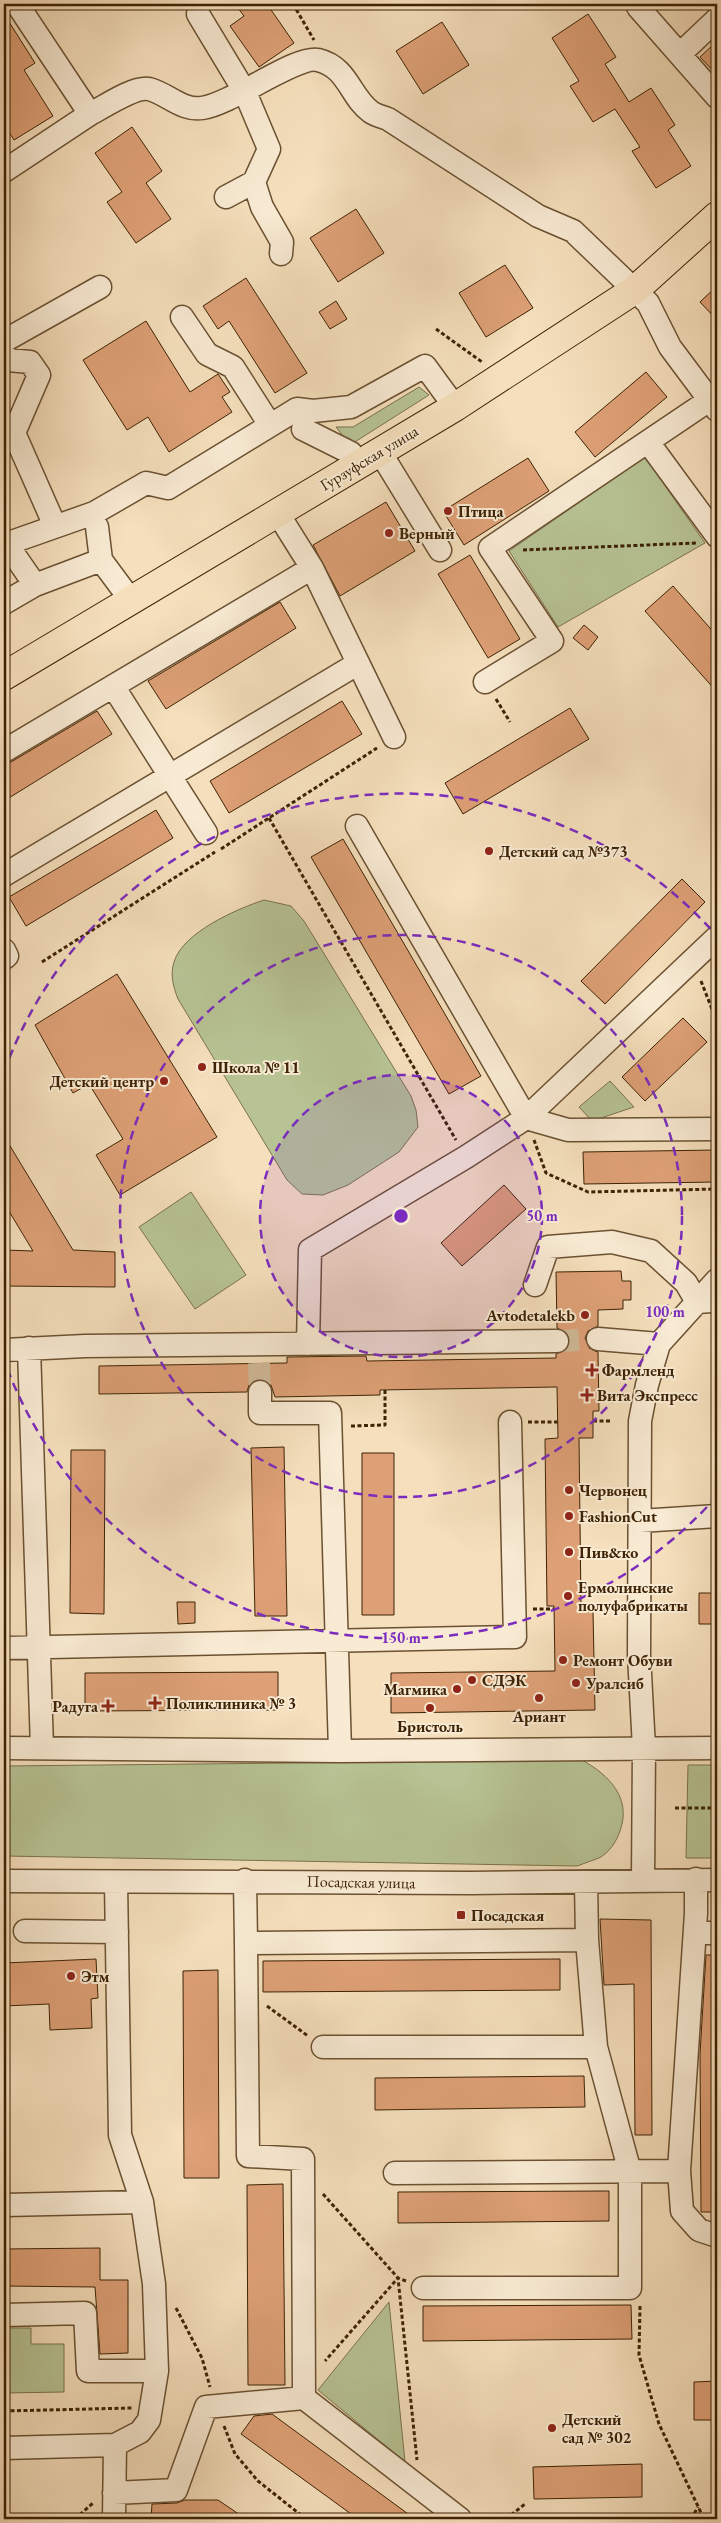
<svg xmlns="http://www.w3.org/2000/svg" width="721" height="2523" viewBox="0 0 721 2523" font-family="'EB Garamond',serif">
	<style>
		.green { fill: #b7c394; stroke: #7a724c }
		.building { fill: #dea076; stroke: #3d2204 }
		.lines { fill: none; stroke-linecap: round; stroke-linejoin: round }
		.minor-tunnel { stroke: #d0b997; stroke-width: 22; stroke-dasharray: 22 11; stroke-linecap: butt }
		.minor-casing { stroke: #6b5132; stroke-width: 25 }
		.major-casing { stroke: #3d2204; stroke-width: 30 }
		.path { stroke: #3d2204; stroke-width: 3; stroke-dasharray: 4 2.5; stroke-linecap: butt }
		.minor { stroke: #f8ead3; stroke-width: 22 }
		.major { stroke: #f5dfbc; stroke-width: 28 }
		.ring { fill: none; stroke: #7b2cbf; stroke-width: 2.5; stroke-dasharray: 9 6 }
		.poi-dot { fill: #8f2418; stroke: #f8ead3; stroke-width: 2 }
		.labels { text-anchor: middle; dominant-baseline: central; stroke-width: 4; stroke-linejoin: round; paint-order: stroke }
		.street-label { font-size: 16px; fill: #3d2204; stroke: #f8ead3 }
		.poi-label { font-size: 16px; font-weight: bold; fill: #3d2204; stroke: #f8ead3; text-anchor: start }
		.centre { fill: #7b2cbf; stroke: #f8ead3; stroke-width: 2.5 }
		.ring-label { font-size: 15px; text-anchor: middle; font-weight: bold; fill: #7b2cbf; stroke: #f8ead3; stroke-width: 4; stroke-linejoin: round; paint-order: stroke }
	</style>
	<rect width="100%" height="100%" fill="#f5dfbc"/>
	<filter id="stains"><feTurbulence type="fractalNoise" baseFrequency=".004" numOctaves="4"/><feColorMatrix values="0 0 0 0 .2 0 0 0 0 .09 0 0 0 0 .02 0 0 0 .5 -.17"/></filter>
	<radialGradient id="worn" r=".72"><stop offset=".6" stop-color="#630" stop-opacity="0"/><stop offset="1" stop-color="#630" stop-opacity=".3"/></radialGradient>
	<path class="green" d="M419 387 429 395 350 445 336 427H353Z
		M645 457 705 543 558 627 509 551Z
		M264 900 291 906 304 921 411 1096 416 1110 418 1127 399 1152 348 1185 323 1195 302 1194 287 1180 178 999C173 986 170 975 174 962 183 932 237 909 264 900Z
		M610 1081 634 1107 592 1121 579 1107Z
		M191 1192 246 1275 195 1309 139 1227Z
		M582 1760C609 1775 632 1798 620 1831 616 1842 610 1852 599 1858 592 1861 584 1863 577 1866L4 1856V1766Z
		M688 1765H717V1858H686Z
		M389 2302 405 2462 318 2390Z
		M4 2328H31V2344H64V2392L4 2393Z"/>
	<path class="building" d="M235 4H267L294 43 259 67 230 26 244 16Z
		M4 14 35 63 24 70 53 116 14 140 4 124Z
		M588 14 616 57 605 64 629 102 651 88 675 125 668 130 691 166 656 188 632 151 640 147 615 109 593 122 570 86 579 81 552 38Z
		M442 22 469 65 423 94 396 51Z
		M717 41V75L700 57Z
		M132 127 162 171 146 183 171 219 136 243 107 202 122 192 95 153Z
		M356 209 384 253 338 282 310 238Z
		M505 265 533 308 486 337 459 293Z
		M246 278 307 373 275 393 229 321 218 329 203 306Z
		M717 286V320L700 302Z
		M336 301 347 319 330 329 319 312Z
		M146 321 190 392 218 374 230 392 222 397 232 412 169 452 148 417 127 430 83 360Z
		M646 372 667 397 595 457 575 432Z
		M528 458 549 491 464 545 443 511Z
		M386 502 415 551 340 596 313 545Z
		M470 555 520 639 488 658 438 574Z
		M673 586 717 636V692L645 611Z
		M280 602 296 628 166 709 148 681Z
		M584 625 598 637 588 650 573 638Z
		M342 701 362 734 229 813 210 781Z
		M570 708 589 739 463 814 445 783Z
		M97 711 112 734 4 801V764L11 762Z
		M156 810 173 838 26 926 9 897Z
		M343 839 481 1076 449 1094 311 857Z
		M682 879 705 902 605 1004 581 981Z
		M117 974 217 1137 120 1195 96 1155 123 1139 89 1084 73 1093 35 1025Z
		M683 1018 707 1042 645 1101 622 1077Z
		M4 1136 73 1250 115 1252V1287L4 1286V1250L33 1251 4 1203Z
		M717 1150V1182L584 1184 583 1152Z
		M504 1185 526 1209 462 1266 441 1243Z
		M621 1271 622 1281H631V1300H623V1309L598 1310V1326L588 1331 585 1338 590 1349 598 1352 599 1411H593V1438H579L581 1606H584V1612H593L595 1710 391 1713V1673L555 1671 554 1606H547L545 1439 558 1438 557 1387 380 1390V1395L275 1397 271 1385 260 1379 249 1385 247 1392 99 1394V1366L287 1363V1357L366 1356 367 1361 556 1358V1354L568 1348 570 1341 568 1334 557 1328 556 1272Z
		M284 1447 287 1616H255L251 1448Z
		M71 1450H105L104 1614 70 1613Z
		M362 1453H394V1615H362Z
		M699 1593H717V1624H699Z
		M177 1602H195V1623L178 1624Z
		M278 1672V1710L85 1711V1673Z
		M600 1919 651 1920 652 2135H635L634 1984 604 1985Z
		M706 1955H717V2212H701L700 2054Z
		M96 1959 98 1998 91 1999 92 2028 50 2030 49 2004 4 2006V1963Z
		M560 1959V1990L263 1992V1961Z
		M218 1970 219 2178H184L183 1971Z
		M584 2076 585 2107 375 2110V2078Z
		M283 2184 285 2385H248L247 2185Z
		M609 2191V2221L398 2223V2192Z
		M100 2248V2280H128V2353L100 2354 95 2287 4 2286V2249Z
		M631 2305 632 2339 423 2341V2306Z
		M717 2381V2420H694V2382Z
		M272 2414 415 2519H358L241 2434 254 2416Z
		M642 2464V2497L534 2499 533 2467Z
		M185 2500H218L246 2519H151L152 2504 177 2503Z"/>
	<g class="lines">
		<path class="minor-tunnel" d="M557 1341 598 1339
			M259 1363 260 1392"/>
		<defs>
			<path id="minor" d="M638 4V7L717 97
				M198 14 245 92 269 149 254 182 226 197
				M680 54 717 19
				M90 114C104 107 134 86 149 89 168 94 182 111 202 108 232 104 296 55 318 60 348 67 350 97 371 112 375 115 383 117 388 119L538 216 573 231 648 303 670 347 717 410
				M4 171 90 114 17 4
				M254 182 262 207 282 242 281 254
				M182 317 207 354 233 367 270 425
				M4 341 100 287
				M4 353 8 360 30 362 39 375 14 433 55 526
				M303 429 351 453 360 465
				M648 442 717 536
				M380 452 440 550
				M277 512 312 568 394 737
				M97 527 101 560
				M4 540 35 585
				M6 544 94 513 146 483 168 488 297 409 313 411 351 407 425 366 455 407
				M4 603 35 585 101 560 130 599
				M485 682 552 641 490 548 708 401
				M113 686 206 833
				M4 751 312 568
				M4 875 357 664
				M4 950 7 956 4 958
				M526 1118 717 937
				M526 1118 568 1130 717 1129
				M535 1285 548 1247 612 1242 651 1251 686 1283 697 1302 712 1301
				M598 1339 659 1344
				M308 1344 310 1250 466 1157 526 1118 357 826
				M29 1348 42 1748
				M4 1350 85 1346 557 1341
				M260 1392V1413H330L340 1751
				M640 1521 717 1516
				M4 1648 515 1637 510 1422
				M4 1748 340 1751 717 1748
				M696 1879V1913L679 2171 682 2211 699 2230 717 2236
				M245 1880 246 1943 587 1940
				M4 1881 471 1883 717 1880
				M643 1881 644 1748 639 1655 640 1421 647 1385 659 1344 717 1280
				M25 1931 117 1932
				M695 1933H717
				M246 1943 248 2156 303 2159 304 2398 460 2519
				M323 2047H596
				M395 2173 679 2171
				M4 2205 142 2202
				M423 2288H630V2172L596 2047 587 1940 586 1882
				M4 2315 85 2313 88 2371H157
				M4 2448 115 2445
				M114 2493 176 2490 206 2407 304 2398
				M114 2519 115 2445 140 2432 149 2420 157 2371 154 2284 142 2202 120 2135 116 1882"/>
			<path id="major" d="M4 676 455 407 636 289 717 216"/>
		</defs>
		<use href="#minor" class="minor-casing"/>
		<use href="#major" class="major-casing"/>
		<path class="path" d="M293 4 314 40
			M436 329 482 362
			M523 550 697 543
			M496 699 510 722
			M269 818 456 1140
			M221 849 377 748
			M42 962 215 852
			M701 981 717 1022
			M534 1140 546 1173 588 1192 717 1189
			M550 1323V1314
			M593 1421H612
			M528 1422H558
			M351 1426 385 1425V1390
			M533 1609H554
			M584 1609 605 1610
			M675 1808H717
			M267 2006 308 2036
			M323 2194 398 2278 325 2361
			M406 2281 398 2278 417 2460
			M640 2306 639 2355 659 2424 704 2519
			M176 2308 202 2358 210 2387
			M4 2411 132 2408
			M224 2426 235 2454 258 2481 306 2519
			M75 2519 93 2503
			M506 2519 525 2504
			M691 2519 698 2507"/>
		<use href="#minor" class="minor"/>
		<use href="#major" class="major"/>
	</g>
	<circle cx="401" cy="1216" r="141" fill="#7b2cbf" fill-opacity=".12"/>
	<g class="ring">
		<circle cx="401" cy="1216" r="141"/>
		<circle cx="401" cy="1216" r="281"/>
		<path d="M717 1496A422 422 0 0 1 4 1360M4 1072A422 422 0 0 1 717 936"/>
	</g>
	<g class="poi-dot">
		<circle cx="448" cy="511" r="5"/>
		<circle cx="389" cy="533" r="5"/>
		<circle cx="489" cy="851" r="5"/>
		<circle cx="202" cy="1067" r="5"/>
		<circle cx="164" cy="1081" r="5"/>
		<circle cx="585" cy="1315" r="5"/>
		<path d="M589.5 1362.5h5v5h5v5h-5v5h-5v-5h-5v-5h5z"/>
		<path d="M584.5 1387.5h5v5h5v5h-5v5h-5v-5h-5v-5h5z"/>
		<circle cx="569" cy="1490" r="5"/>
		<circle cx="569" cy="1516" r="5"/>
		<circle cx="569" cy="1552" r="5"/>
		<circle cx="568" cy="1596" r="5"/>
		<circle cx="563" cy="1660" r="5"/>
		<circle cx="472" cy="1680" r="5"/>
		<circle cx="576" cy="1683" r="5"/>
		<circle cx="457" cy="1689" r="5"/>
		<circle cx="539" cy="1698" r="5"/>
		<path d="M152.5 1695.5h5v5h5v5h-5v5h-5v-5h-5v-5h5z"/>
		<path d="M105.5 1698.5h5v5h5v5h-5v5h-5v-5h-5v-5h5z"/>
		<circle cx="430" cy="1708" r="5"/>
		<rect x="456" y="1910" width="10" height="10" rx="2.5"/>
		<circle cx="71" cy="1976" r="5"/>
		<circle cx="552" cy="2428" r="5"/>
	</g>
	<g class="labels">
		<g class="street-label">
			<text transform="translate(369 458) rotate(-31)">Гурзуфская улица</text>
			<text transform="translate(361 1882) rotate(1)">Посадская улица</text>
		</g>
		<g class="poi-label">
			<text x="458" y="511">Птица</text>
			<text x="399" y="533">Верный</text>
			<text x="499" y="851">Детский сад №373</text>
			<text x="212" y="1067">Школа № 11</text>
			<text x="154" y="1081" text-anchor="end">Детский центр</text>
			<text x="575" y="1315" text-anchor="end">Avtodetalekb</text>
			<text x="602" y="1370">Фармленд</text>
			<text x="597" y="1395">Вита Экспресс</text>
			<text x="579" y="1490">Червонец</text>
			<text x="579" y="1516">FashionCut</text>
			<text x="579" y="1552">Пив&amp;ко</text>
			<text x="578" y="1587">Ермолинские<tspan x="578" dy="18">полуфабрикаты</tspan></text>
			<text x="573" y="1660">Ремонт Обуви</text>
			<text x="482" y="1680">СДЭК</text>
			<text x="586" y="1683">Уралсиб</text>
			<text x="447" y="1689" text-anchor="end">Магмика</text>
			<text x="166" y="1703">Поликлиника № 3</text>
			<text x="98" y="1706" text-anchor="end">Радуга</text>
			<text x="539" y="1716" text-anchor="middle">Ариант</text>
			<text x="430" y="1726" text-anchor="middle">Бристоль</text>
			<text x="471" y="1915">Посадская</text>
			<text x="81" y="1976">Этм</text>
			<text x="562" y="2419">Детский<tspan x="562" dy="18">сад № 302</tspan></text>
		</g>
	</g>
	<circle cx="401" cy="1216" r="8" class="centre"/>
	<g class="ring-label">
		<text x="542" y="1221">50 m</text>
		<text x="665" y="1317">100 m</text>
		<text x="401" y="1643">150 m</text>
	</g>
	<rect width="721" height="2523" fill="none" stroke="#f5dfbc" stroke-width="20"/>
	<rect x="5" y="5" width="711" height="2513" fill="none" stroke="#3d2204" stroke-width="2.5"/>
	<rect x="10" y="10" width="701" height="2503" fill="none" stroke="#3d2204"/>
	<rect width="100%" height="100%" filter="url(#stains)"/>
	<rect width="100%" height="100%" fill="url(#worn)"/>
</svg>
